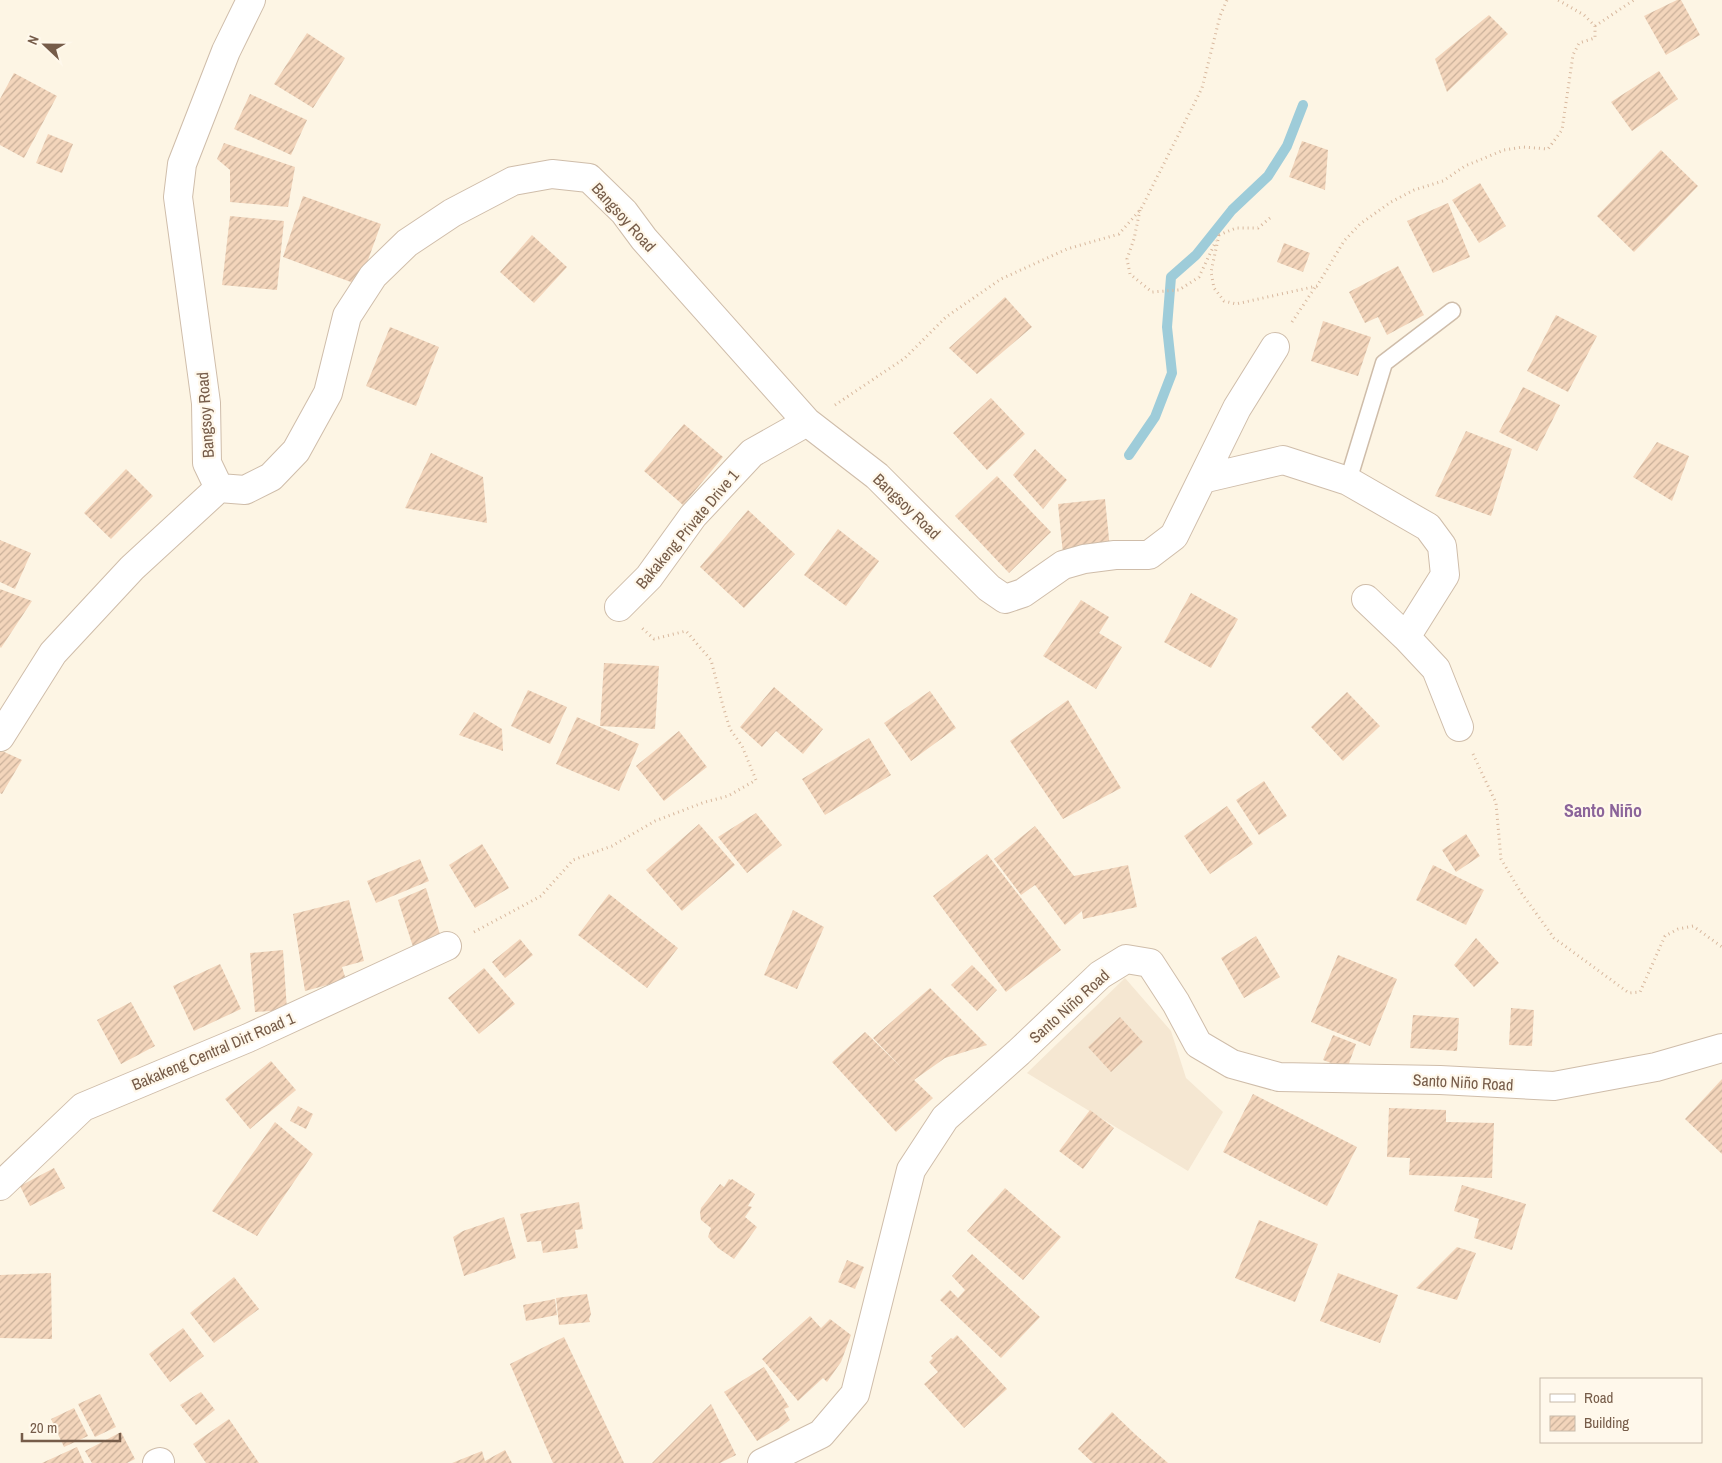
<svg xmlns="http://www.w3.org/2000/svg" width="1722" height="1463" viewBox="0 0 1722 1463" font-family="'Archivo Narrow',sans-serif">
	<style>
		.residential { fill: #f5e7d2 }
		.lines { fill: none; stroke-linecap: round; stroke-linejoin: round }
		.stream { stroke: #9eccd9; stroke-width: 10 }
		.building { fill: url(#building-hatch) }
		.lane-casing { stroke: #cfbdaa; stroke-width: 19 }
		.street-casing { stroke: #cfbdaa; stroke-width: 30 }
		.path { stroke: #d8b89e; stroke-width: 3; stroke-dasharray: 1 4; stroke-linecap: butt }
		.lane { stroke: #fff; stroke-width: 16 }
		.street { stroke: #fff; stroke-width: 28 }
		.labels { text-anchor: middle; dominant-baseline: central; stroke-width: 4.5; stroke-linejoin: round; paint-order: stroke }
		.street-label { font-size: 16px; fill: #765c49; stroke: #fff8eb }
		.neighbourhood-label { font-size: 18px; font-weight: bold; fill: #8b649a; stroke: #fff8eb }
	</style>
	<defs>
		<pattern id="building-hatch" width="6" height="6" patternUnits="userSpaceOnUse" patternTransform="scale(1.25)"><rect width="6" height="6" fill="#f3d5bb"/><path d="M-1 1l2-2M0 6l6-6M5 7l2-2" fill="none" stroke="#c9b09a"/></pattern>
	</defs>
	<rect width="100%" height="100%" fill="#fdf5e4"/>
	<path class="residential" d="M1125 978 1171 1031 1186 1078 1223 1112 1188 1171 1027 1073Z"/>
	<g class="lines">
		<path class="stream" d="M1129 455 1155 417 1172 373 1167 327 1171 277 1196 255 1232 210 1268 176 1287 146 1303 105"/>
	</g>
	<path class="building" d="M1677 0H1681L1700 35 1666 55 1644 16Z
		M1489 15 1508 34 1447 92 1435 59Z
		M307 33 345 58 313 108 274 84Z
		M1659 71 1678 99 1632 131 1611 102Z
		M14 73 57 96 24 158 0 145V99Z
		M250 94 307 120 291 155 234 129Z
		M48 134 73 144 62 173 36 163Z
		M1302 141 1328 150 1325 190 1289 177Z
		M224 143 295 167 288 207 230 202V170L217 159Z
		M1661 150 1698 186 1634 252 1597 216Z
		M1480 183 1506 226 1479 243 1452 200Z
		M303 196 381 224 359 285 283 257Z
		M1448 203 1470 257 1433 273 1407 221Z
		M230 216 284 221 277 290 222 285Z
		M532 235 567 267 534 303 500 272Z
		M1284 243 1310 253 1303 272 1277 262Z
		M1398 266 1424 315 1387 335 1378 317 1365 323 1349 292Z
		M1005 297 1032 327 977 374 949 348Z
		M1556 315 1597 336 1568 392 1527 371Z
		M1323 321 1371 337 1358 376 1311 361Z
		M390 327 439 347 416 406 366 386Z
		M1523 387 1560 405 1537 451 1499 432Z
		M991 398 1025 434 987 470 953 433Z
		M684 424 723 457 683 505 644 471Z
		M1466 431 1512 449 1491 516 1435 496Z
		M1657 442 1689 456 1672 501 1633 477Z
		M1035 449 1067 480 1043 509 1013 475Z
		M431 453 483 477 487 523 405 508Z
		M126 469 153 496 111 539 84 513Z
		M997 476 1051 532 1009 573 955 516Z
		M1105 499 1110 549 1063 554 1058 504Z
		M748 510 795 554 744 608 700 567Z
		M838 529 879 561 846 606 804 575Z
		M0 540 31 553 15 589 0 582Z
		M0 589 32 601 1 648 0 647Z
		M1191 593 1238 619 1211 668 1164 642Z
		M1081 600 1109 617 1099 633 1122 647 1096 689 1043 656Z
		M604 663 659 666 655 729 600 726Z
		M774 687 823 729 803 754 776 731 762 747 740 727Z
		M528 690 567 707 550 744 511 726Z
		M930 691 956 728 911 761 884 723Z
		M1347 692 1380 726 1343 761 1311 727Z
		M1068 700 1121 788 1063 819 1010 741Z
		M474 712 502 729 503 751 459 735Z
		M577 717 639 744 619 791 556 764Z
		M679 731 707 767 664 801 636 766Z
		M869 738 891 775 825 815 802 779Z
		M0 750 22 760 2 794 0 793Z
		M1264 781 1287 816 1259 835 1236 800Z
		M1227 806 1253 844 1210 874 1184 836Z
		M756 813 782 845 747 873 718 837Z
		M699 824 735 865 682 911 646 870Z
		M1035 826 1074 876 1128 865 1137 907 1083 919 1082 911 1065 925 1035 885 1021 895 994 859Z
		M1466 834 1480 856 1456 872 1442 850Z
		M482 844 509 888 475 908 449 865Z
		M987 854 1061 950 1006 992 933 896Z
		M420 859 429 881 376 903 367 881Z
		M1433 865 1484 890 1466 925 1416 900Z
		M426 888 442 941 414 950 398 900Z
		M609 894 678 948 647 988 578 935Z
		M349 900 364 961 342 967 346 980 305 991 293 914Z
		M793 910 824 927 797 989 764 975Z
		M1256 936 1280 977 1244 998 1221 958Z
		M1476 938 1499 963 1474 987 1454 965Z
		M520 939 533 955 505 978 492 962Z
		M283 950 287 1010 255 1012 250 953Z
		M1338 955 1397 979 1370 1046 1311 1022Z
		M220 964 241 1009 194 1031 173 986Z
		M972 965 997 990 977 1011 951 985Z
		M484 968 515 1004 479 1034 448 998Z
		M930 988 987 1045 945 1058 914 1080 933 1098 896 1132 832 1062 865 1032 903 1069 873 1038Z
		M131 1002 155 1046 121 1064 97 1020Z
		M1511 1008 1534 1010 1532 1046 1509 1045Z
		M1413 1015 1459 1018 1457 1051 1410 1048Z
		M1120 1017 1143 1042 1111 1072 1088 1047Z
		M1333 1035 1356 1044 1347 1069 1323 1060Z
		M271 1061 296 1090 250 1129 225 1099Z
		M1722 1079V1154L1685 1119Z
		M1253 1094 1357 1147 1327 1206 1223 1152Z
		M298 1106 313 1114 306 1129 290 1121Z
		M1389 1108 1446 1110V1122L1494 1123 1492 1178 1409 1175 1410 1158 1387 1157Z
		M1090 1110 1114 1128 1083 1169 1059 1151Z
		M275 1122 313 1154 257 1236 212 1211Z
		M54 1168 65 1188 30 1206 20 1186Z
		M729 1179 731 1180 732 1179 755 1194 748 1206 752 1207 745 1217 757 1227 734 1259 718 1248 708 1237 711 1228 701 1220 700 1213 701 1208 720 1184 724 1187Z
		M1462 1185 1526 1204 1512 1250 1474 1238 1479 1219 1454 1211Z
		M1005 1188 1061 1237 1023 1280 967 1231Z
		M579 1202 583 1229 575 1230 578 1248 543 1253 541 1241 527 1242 520 1214Z
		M504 1217 516 1258 464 1276 453 1237 463 1231Z
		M1259 1220 1318 1244 1295 1302 1235 1278Z
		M1457 1247 1476 1253 1457 1300 1416 1288Z
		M972 1254 1040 1317 1001 1358 940 1300 950 1290 958 1298 965 1290 952 1276Z
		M847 1260 864 1267 855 1289 838 1282Z
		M51 1273 52 1339 0 1338V1275Z
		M1338 1273 1398 1295 1380 1343 1320 1321Z
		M234 1277 259 1309 214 1343 190 1313Z
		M587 1294 591 1314 589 1319 590 1322 559 1325 556 1298Z
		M555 1299 557 1315 526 1321 523 1305Z
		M810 1316 821 1328 830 1319 851 1335 841 1362 827 1382 823 1378 798 1401 762 1359Z
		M183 1328 204 1356 170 1382 149 1354Z
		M957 1335 1007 1389 964 1428 924 1384 938 1372 929 1362 933 1358 931 1356 951 1338 953 1339Z
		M564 1337 593 1398 624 1463H553L510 1364Z
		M764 1367 789 1407 784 1409 790 1420 778 1429 775 1430 757 1441 724 1392Z
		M201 1392 215 1410 196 1425 180 1405Z
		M100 1394 116 1427 95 1437 78 1404Z
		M711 1404 736 1455 720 1463H652Z
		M74 1408 88 1436 64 1447 51 1419Z
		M1112 1412 1136 1435 1168 1463H1093L1078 1449Z
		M229 1419 259 1463H206L193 1444Z
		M121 1432 135 1459 127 1463H92L85 1451Z
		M77 1447 84 1463H42Z
		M505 1450 512 1463H452L482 1451 485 1461Z"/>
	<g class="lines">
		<defs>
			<path id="lane" d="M1348 481 1384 363 1452 311"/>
			<path id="street" d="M251 0 226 51 182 164 178 197 206 403 207 463 219 488 245 490 271 477 296 451 328 393 347 316 373 276 407 243 452 213 513 181 552 174 589 178 624 212 644 239 807 422 877 476 989 588 1005 599 1023 593 1063 565 1084 559 1115 555H1149L1174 536 1237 408 1275 347
				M1202 479 1283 460 1348 481 1428 527 1442 546 1445 575 1406 637
				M1366 599 1406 637 1436 669 1459 727
				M619 607 649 577 693 516 752 453 807 422
				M0 737 53 653 132 568 219 488
				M0 1186 83 1107 248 1038 447 946
				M157 1463 160 1462
				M762 1463 821 1434 855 1394 911 1170 945 1118 1019 1052 1100 975 1126 959 1150 963 1176 1003 1198 1044 1232 1064 1279 1077 1440 1080 1554 1086 1656 1067 1722 1048"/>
		</defs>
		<use href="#lane" class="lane-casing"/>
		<use href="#street" class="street-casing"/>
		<path class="path" d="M1595 26 1634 0
			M1140 210 1134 239 1127 259 1130 274 1152 292 1179 290 1199 277 1216 241
			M1219 235 1211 272 1214 288 1224 301 1236 304 1317 286 1344 241 1360 224 1391 202 1414 190 1443 181 1465 166 1504 150 1523 147 1548 149 1562 130 1573 55 1579 43 1595 38V26L1584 15 1558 0
			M1219 235 1236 228H1258L1270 218
			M1292 322 1316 286
			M835 405 905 358 946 317 1001 279 1067 249 1119 234 1141 209 1202 88 1220 16 1227 0
			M1473 754 1496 803 1501 859 1520 891 1554 938 1629 993 1640 992 1665 936 1678 929 1693 926 1722 947
			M474 932 541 896 573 860 612 846 655 821 705 802 728 796 756 780 742 746 730 729 723 706 711 660 686 631 654 639 642 628"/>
		<use href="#lane" class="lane"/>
		<use href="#street" class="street"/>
	</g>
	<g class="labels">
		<g class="street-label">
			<text transform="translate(624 217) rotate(48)">Bangsoy Road</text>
			<text transform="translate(205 415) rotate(-94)">Bangsoy Road</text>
			<text transform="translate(907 506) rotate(44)">Bangsoy Road</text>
			<text transform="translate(687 529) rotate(-50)">Bakakeng Private Drive 1</text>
			<text transform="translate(1069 1006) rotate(-42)">Santo Niño Road</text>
			<text transform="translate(213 1051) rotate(-23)">Bakakeng Central Dirt Road 1</text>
			<text transform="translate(1463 1082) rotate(3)">Santo Niño Road</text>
		</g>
		<g class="neighbourhood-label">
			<text x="1603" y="810">Santo Niño</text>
		</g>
	</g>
	<rect x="1540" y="1378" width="162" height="65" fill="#fff8eb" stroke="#c8baaa"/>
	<rect x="1550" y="1394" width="25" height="8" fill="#ffffff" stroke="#c8baaa"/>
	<text x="1584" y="1403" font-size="15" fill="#765c49">Road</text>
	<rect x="1550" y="1416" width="25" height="15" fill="url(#building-hatch)" stroke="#c8baaa"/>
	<text x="1584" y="1428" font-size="15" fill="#765c49">Building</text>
	<g transform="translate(45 45) rotate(292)" stroke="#fff8eb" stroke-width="4" paint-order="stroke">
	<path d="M0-4L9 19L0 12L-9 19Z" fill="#765c49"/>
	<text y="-8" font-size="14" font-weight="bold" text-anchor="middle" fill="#765c49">N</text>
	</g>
	<path d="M22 1433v8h98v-8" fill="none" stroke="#765c49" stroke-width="2.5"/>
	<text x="30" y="1433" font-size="15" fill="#765c49" stroke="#fff8eb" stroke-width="4" paint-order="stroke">20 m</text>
</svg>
